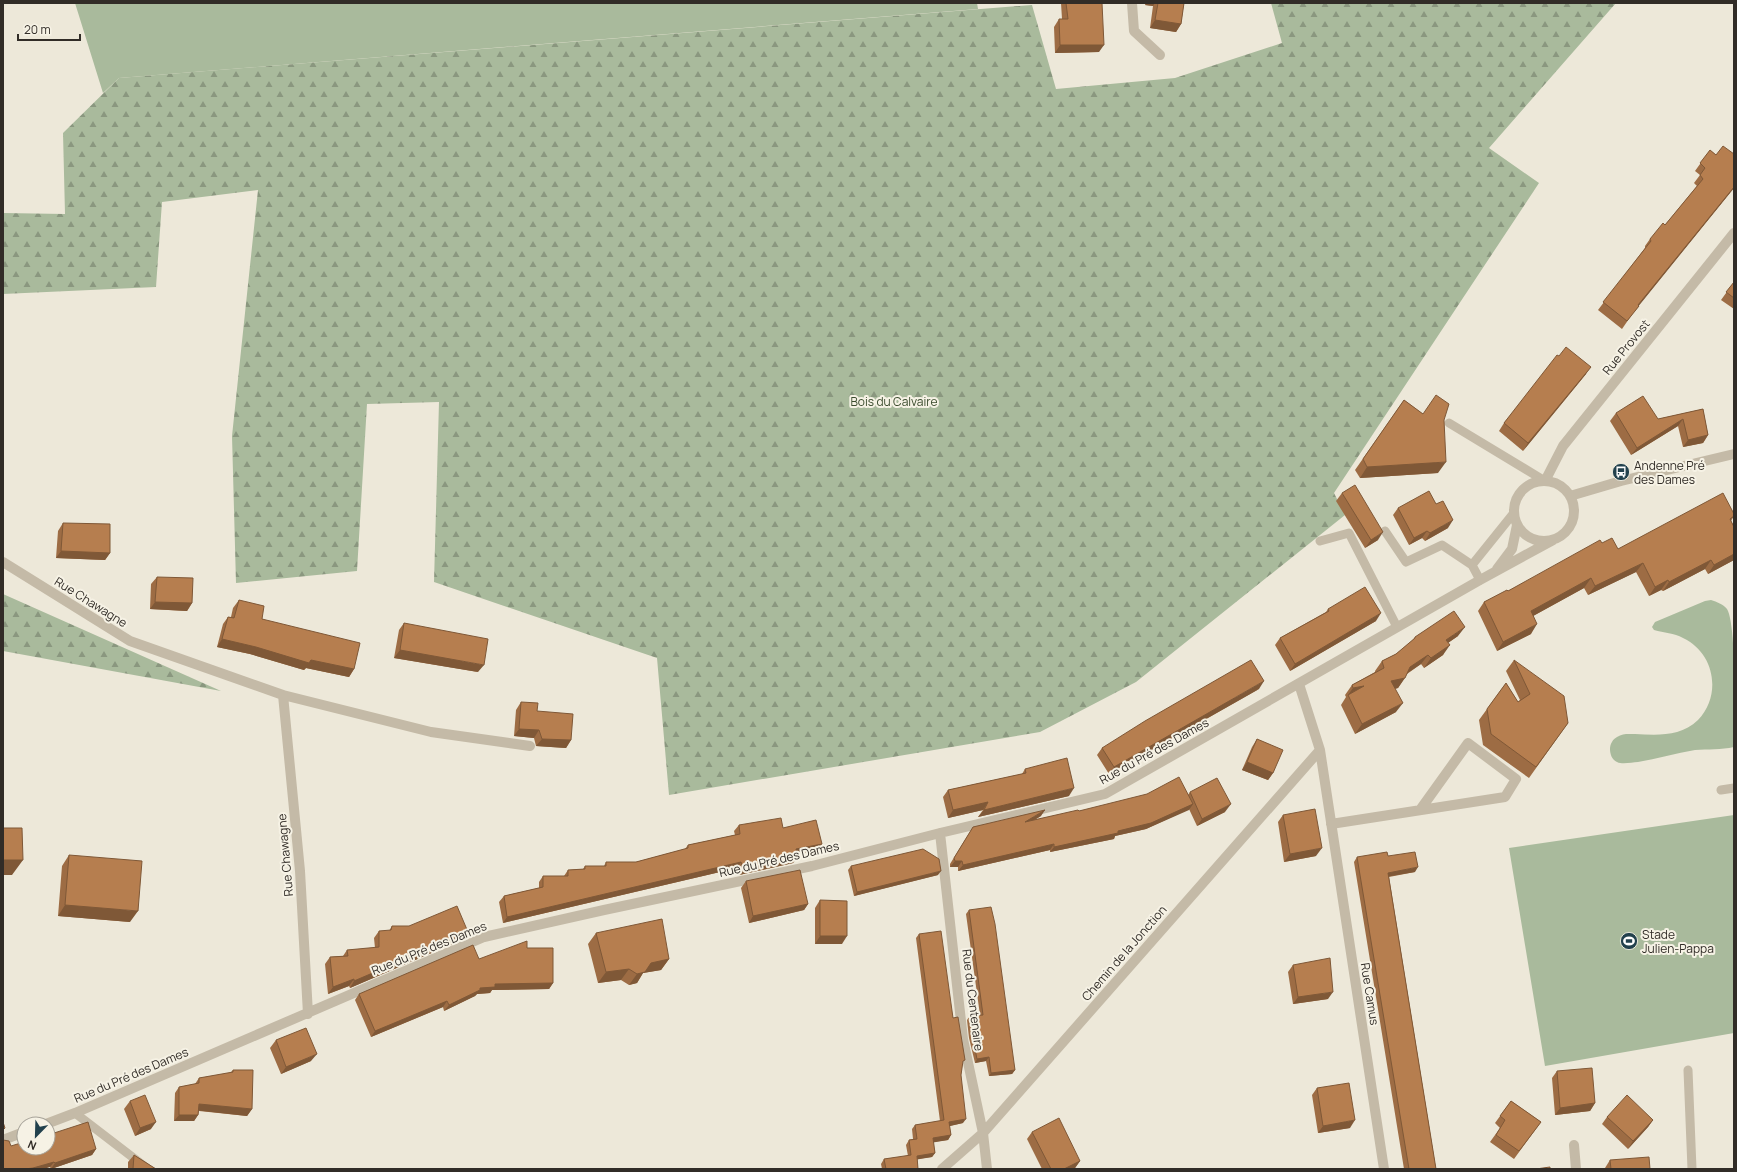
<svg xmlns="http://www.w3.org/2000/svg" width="1737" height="1172" viewBox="0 0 1737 1172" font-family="Manrope,sans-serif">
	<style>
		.green { fill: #a9ba9c }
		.forest { fill: url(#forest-firs) }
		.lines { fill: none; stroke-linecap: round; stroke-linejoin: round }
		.service { stroke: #c4baa7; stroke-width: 9 }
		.minor { stroke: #c4baa7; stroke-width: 10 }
		.wall { fill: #9d6c44 }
		.shaded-wall { fill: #7f5837 }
		.building { fill: #b67e4f; stroke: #7f5837 }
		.labels { text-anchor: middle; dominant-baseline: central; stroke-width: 4; stroke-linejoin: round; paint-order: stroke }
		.street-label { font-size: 12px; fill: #312c27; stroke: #f6f2e5 }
		.park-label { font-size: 12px; fill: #3b4c2e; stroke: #f6f2e5 }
		.poi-label { font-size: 12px; fill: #312c27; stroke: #f6f2e5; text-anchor: start }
	</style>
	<defs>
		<pattern id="forest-firs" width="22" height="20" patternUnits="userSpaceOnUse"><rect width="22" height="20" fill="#a9ba9c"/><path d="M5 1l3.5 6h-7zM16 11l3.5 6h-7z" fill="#8a977f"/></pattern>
	</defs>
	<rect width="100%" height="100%" fill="#ede8d9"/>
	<path class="green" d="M75 3H977L978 9 119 78 103 93Z
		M1711 600C1717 602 1723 604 1727 609 1737 626 1734 722 1734 747 1721 750 1708 749 1695 750 1676 753 1657 759 1638 762 1632 762 1623 765 1617 762 1612 760 1610 754 1610 749 1610 744 1613 739 1617 737 1623 733 1629 734 1635 734 1658 735 1680 737 1698 720 1722 695 1715 653 1683 638 1674 633 1664 633 1654 630L1652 627 1655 622 1705 601Z
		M1734 815V1033L1545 1066 1509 848Z"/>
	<path class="forest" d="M1271 3H1616L1489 148 1539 183 1334 493 1345 515 1136 682 1040 732 669 795 657 658 434 582 439 402 367 404 357 571 236 583 232 436 258 190 162 202 156 287 3 294V213L65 214 63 133 119 78 1032 5 1056 89 1175 78 1282 43Z
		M3 594 221 691 3 651Z"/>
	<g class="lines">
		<path class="service" d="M1449 423 1545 481
			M1385 531 1406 562 1442 545 1472 565
			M1320 541 1349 533 1397 627
			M1480 580 1472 565 1513 514
			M1721 790 1734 788
			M1688 1070 1692 1169
			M75 1113 148 1169"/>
		<path class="minor" d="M1132 3 1134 31 1160 55
			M1514 511a30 30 0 1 1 60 0a30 30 0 1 1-60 0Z
			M1545 481 1563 446 1734 233
			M1570 496 1621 481 1734 454
			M3 562 130 641 283 695 300 871 308 1014
			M1497 569 1512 549 1517 525
			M1299 684 1320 750 1384 1169
			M283 695 431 732 530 746
			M1331 824 1505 797 1516 779 1468 743 1420 810
			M940 833 963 1039 983 1133 987 1169
			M46 1124 75 1113 484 937 604 910 812 866 940 833 1105 794 1480 580 1553 540
			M3 1140 24 1132
			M1574 1145 1576 1169
			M942 1169 983 1133 1320 750"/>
	</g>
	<path class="wall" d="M1061 3H1102L1099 52 1055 53 1054 27 1059 19H1062Z
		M1146 3H1184L1181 24 1176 32 1150 28 1153 6 1145 5Z
		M1710 150 1716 155 1734 154V188L1638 306H1639L1633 313 1622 329 1598 310 1645 248V246L1650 239 1665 225 1697 186 1694 183 1700 175 1695 171Z
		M1734 282V309L1721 300Z
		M1559 356 1586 374 1523 451 1499 431 1504 423Z
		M1404 400 1423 414 1438 473 1360 478 1355 470Z
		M1703 409 1708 435 1703 443 1683 447 1678 426 1631 455 1610 421 1616 413 1658 419Z
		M1342 493 1378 540 1365 548 1336 501Z
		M1398 508 1448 528 1425 541 1422 538 1409 545 1393 515Z
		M1734 514V516L1731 521 1734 527V560L1708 574 1705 569 1663 591 1661 590 1649 596 1636 572 1588 595 1584 588 1533 616 1531 634 1497 651 1478 611 1484 602 1508 591 1602 543 1618 549Z
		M63 523 110 553 105 560 56 558 58 531Z
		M157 577 192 603 187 611 150 609 151 584Z
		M239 600 262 619 354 669 349 677 306 668 304 670 250 654 217 647 223 624 228 617H231L233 608Z
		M1328 609 1376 621 1290 671 1275 645 1280 638 1326 612Z
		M404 623 478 672 394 658 399 630Z
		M1458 636 1448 643 1443 655 1424 668 1421 664 1407 674 1398 688 1395 689 1396 712 1355 734 1341 705 1346 697 1345 695 1352 685 1375 672V671L1382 661 1396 654 1412 641 1415 637Z
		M1514 660 1568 723 1529 778 1483 745 1479 720 1506 683 1518 702 1520 700 1506 671Z
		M1259 689 1109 774 1097 755 1102 748Z
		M521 702 537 711 571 740 566 748 536 746 534 738 514 736 516 710Z
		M1257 739 1273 773 1268 780 1242 770 1252 747Z
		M1025 769 1069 796 978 817 983 810 948 818 943 797 948 790 1022 774Z
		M1190 792 1225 812 1197 826 1189 809 1146 829 1115 836 1114 839 1050 852V850L958 871V867H950V864L973 827 1041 816 1034 820 1079 811 1188 795Z
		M1283 815 1316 856 1284 862 1278 822Z
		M739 825 783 828 822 844 817 850 797 854V857L793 863 739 875 737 868 503 923 499 902 504 896 539 888V882L543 876H564L568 870 583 869 585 866H604L606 862H636L685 849 688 845 735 835 734 831Z
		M69 855 130 922 58 916 62 866Z
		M1357 857 1415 872 1389 877 1436 1169H1404L1354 862Z
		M851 866 938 875 854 896 848 870Z
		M746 881 808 904 804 910 749 923 741 888Z
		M820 900 842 944H815V908Z
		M969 910 1015 1070 1012 1074 989 1076 986 1061 975 1063 969 1038 967 1020 970 1016 980 1015 966 914Z
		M392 926 468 932 464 939 350 988 349 986 328 994 325 964 330 957 343 956 347 950 375 948 374 938 379 931H389Z
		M596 933 669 959 661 970 643 973 637 983 629 985 621 980 598 983 588 944Z
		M919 934 953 1018 962 1064 961 1075 963 1123 949 1126 951 1135 948 1140 933 1142 935 1153 932 1157 917 1159 918 1169H882L881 1164 884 1159 908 1156 906 1145 909 1140 913 1139 912 1129 915 1125 940 1121 916 938Z
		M527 948 553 983 549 989 492 990 490 993 477 994 475 996 444 1011 443 1007 371 1037 355 1000 359 994Z
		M1293 965 1328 999 1293 1004 1288 972Z
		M276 1040 311 1061 281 1074 270 1048Z
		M233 1070 252 1109 247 1116 199 1111 198 1115 194 1121H174L175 1093 179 1087 195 1084 199 1078 230 1073Z
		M1557 1071 1595 1103 1590 1111 1555 1115 1552 1078Z
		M1317 1088 1350 1128 1318 1133 1312 1095Z
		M130 1101 151 1129 135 1136 124 1109Z
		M1511 1101 1541 1122 1514 1159 1490 1142 1500 1128 1495 1123Z
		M1607 1117 1653 1120 1648 1127 1628 1149 1602 1124Z
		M1032 1132 1080 1161 1075 1168 1073 1169H1042L1027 1139Z
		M11 1146 96 1149 92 1155 51 1169 50 1167Z
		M134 1155 156 1169H128V1162Z
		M1610 1160 1650 1169H1605V1168Z"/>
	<path class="shaded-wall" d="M1147 3H1155L1153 6 1145 5Z
		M1155 20 1181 24 1176 32 1150 28Z
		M1060 45H1104L1099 52 1055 53Z
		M1734 187V188L1633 313 1638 305Z
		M1591 367 1586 374 1523 451 1528 443Z
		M1683 419 1678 426 1631 455 1637 448Z
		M1708 435 1703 443 1683 447 1688 440Z
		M1446 462 1438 473 1360 478 1367 467Z
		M1453 520 1448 528 1425 541 1430 533Z
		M1427 531 1422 538 1409 545 1414 538Z
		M1383 532 1378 540 1365 548 1371 540Z
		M61 551 110 553 105 560 56 558Z
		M1734 554V560L1708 574 1714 565Z
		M1711 560 1705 569 1663 591 1669 582Z
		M1643 563 1636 572 1588 595 1595 586Z
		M1591 578 1584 588 1524 621 1531 611Z
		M1668 580 1661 590 1649 596 1655 587Z
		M155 602 192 603 187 611 150 609Z
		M1381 613 1376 621 1290 671 1295 664Z
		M1537 624 1531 634 1497 651 1503 642Z
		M1465 627 1458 636 1439 649 1446 640Z
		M222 639 311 660 354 669 349 677 306 668 304 670 250 654 217 647Z
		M1450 645 1443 655 1424 668 1431 658Z
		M400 650 484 665 478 672 394 658Z
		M1428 655 1421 664 1403 676 1410 667Z
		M1405 678 1398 688 1385 691 1391 681Z
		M1264 681 1259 689 1109 774 1114 767Z
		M1364 686 1348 695 1353 688Z
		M1403 703 1396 712 1355 734 1362 724Z
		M519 729 539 730 534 738 514 736Z
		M542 739 571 740 566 748 536 746Z
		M1247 762 1273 773 1268 780 1242 770Z
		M1074 788 1069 796 978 817 984 810Z
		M988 802 983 810 948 818 953 810Z
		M1193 804 1189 810 1146 829 1115 836 1114 839 1050 852 1054 847 1118 831Z
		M1231 804 1225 812 1197 826 1202 819Z
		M1045 810 1041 816 1021 828 1025 822Z
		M822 844 817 850 791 855 796 849Z
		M1054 844 1050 850 958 871 963 865Z
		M1322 848 1316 856 1284 862 1290 854Z
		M797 857 793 863 739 875 743 869Z
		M3 860H23L12 875H3Z
		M955 861H962L958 867H950Z
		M741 862 737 868 503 923 507 917Z
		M1418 867 1415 872 1385 877 1388 873Z
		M941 871 938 875 854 896 857 892Z
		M808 904 804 910 749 923 753 916Z
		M65 905 138 911 130 922 58 916Z
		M468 932 464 939 350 988 354 981Z
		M820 936H847L842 944H815Z
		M669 959 661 970 643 973 637 983 629 985 637 974 651 963Z
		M629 969 621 980 598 983 606 972Z
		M354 979 349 986 328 994 333 987Z
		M553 983 549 989 492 990 490 993 477 994 475 996 444 1011 449 1005 480 988 495 984Z
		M1333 992 1328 999 1293 1004 1298 997Z
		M447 1001 443 1007 371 1037 375 1031Z
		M317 1054 311 1061 281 1074 286 1067Z
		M989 1057 986 1061 975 1063 977 1059Z
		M1015 1070 1012 1074 989 1076 991 1073Z
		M1595 1103 1590 1111 1555 1115 1560 1108Z
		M199 1104 252 1109 247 1116 194 1110Z
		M179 1115H198L194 1121H174Z
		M966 1119 963 1123 946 1127 949 1122Z
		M1355 1120 1350 1128 1318 1133 1323 1126Z
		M1653 1120 1648 1127 1628 1149 1633 1141Z
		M156 1122 151 1129 135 1136 140 1128Z
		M951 1135 948 1140 930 1143 933 1138Z
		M96 1149 92 1155 51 1169 55 1163Z
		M935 1153 932 1157 914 1160 917 1156Z
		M1080 1161 1075 1168 1073 1169H1064Z
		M54 1162 50 1167 44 1169H25Z"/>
	<path class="building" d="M1066 3H1102L1104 45H1060L1059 19H1068Z
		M1158 3H1184L1181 24 1155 20Z
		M1723 146 1734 154V187L1638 305 1639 306 1627 321 1603 302 1651 241 1650 239 1663 223 1665 225 1703 179 1700 175 1705 168 1700 163 1710 150 1716 155Z
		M1734 282V298L1726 292Z
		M1566 347 1591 367 1528 443 1504 423 1557 355 1559 356Z
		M1436 395 1449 404 1444 420 1446 462 1367 467 1363 459 1404 400 1423 414Z
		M1643 396 1658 419 1703 409 1708 435 1688 440 1683 419 1637 448 1616 413Z
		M1355 485 1383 532 1371 540 1342 493Z
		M1429 491 1436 504 1443 501 1453 520 1430 533 1427 531 1414 538 1398 508Z
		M1723 493 1734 514V516L1730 519 1734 527V554L1714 565 1711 560 1669 582 1668 580 1655 587 1643 563 1595 586 1591 578 1531 611 1537 624 1503 642 1484 602 1507 590 1508 591 1600 540 1602 543 1612 538 1618 549Z
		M63 523 110 524V553L61 551Z
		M157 577 193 578 192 603 155 602Z
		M1365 587 1381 613 1295 664 1280 638 1329 611 1328 609Z
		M239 600 264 606 262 619 360 643 354 669 311 660 309 663 256 647 222 639 228 617 234 618Z
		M1454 611 1465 627 1446 640 1450 645 1431 658 1428 655 1410 667 1405 678 1391 681 1403 703 1362 724 1348 695 1364 686 1353 688 1352 685 1384 668 1382 661 1396 654 1415 638V637Z
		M404 623 488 639 484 665 400 650Z
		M1251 660 1264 681 1114 767 1102 748 1145 721Z
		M1514 660 1564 696 1568 723 1536 767 1491 734 1487 709 1506 683 1518 702 1530 694Z
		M521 702 538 703 537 711 573 714 571 740 542 739 539 730 519 729Z
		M1257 739 1283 750 1273 773 1247 762Z
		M1067 758 1074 788 984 810 988 802 953 810 948 790 1026 773 1025 769Z
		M1179 777 1193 804 1151 823 1118 831V833L1054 847V844L963 865 962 861H955L954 858 973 827 1045 810 1025 822 1078 810 1079 811 1147 794Z
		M1217 778 1231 804 1202 819 1190 792Z
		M1315 809 1322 848 1290 854 1283 815Z
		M781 818 783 828 816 820 822 844 796 849 797 857 743 869 741 862 507 917 504 896 543 887V876H568V870L585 869V866H606V862H636L688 848V845L740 834 739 825Z
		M3 828H22L23 860H3Z
		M923 849 939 859 941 871 857 892 851 866Z
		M1387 852 1388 856 1415 852 1418 867 1388 873 1436 1169H1409L1357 857Z
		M69 855 142 861 138 911 65 905Z
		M800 870 808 904 753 916 746 881Z
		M820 900 847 901V936H820Z
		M457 906 468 932 354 981V979L333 987 330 957 348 956 347 950 379 947V931L391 930 392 926H409Z
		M991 907 995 924 1015 1070 991 1073 989 1057 977 1059 972 1034 970 1016 983 1015 969 910Z
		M662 919 669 959 651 963 645 972 637 974 629 969 606 972 596 933Z
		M941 931 953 1018 958 1017 965 1060 963 1061 961 1075 966 1119 949 1122 951 1135 933 1138 935 1153 917 1156 918 1169H886L884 1159 911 1155 909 1140 917 1139 915 1125 944 1120 919 934Z
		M527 941V948H553V983L495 984V987L480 988V990L449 1005 447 1001 375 1031 359 994 473 945 479 959Z
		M1330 958 1333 992 1298 997 1293 965Z
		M306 1028 317 1054 286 1067 276 1040Z
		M1592 1068 1595 1103 1560 1108 1557 1071Z
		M233 1070H253L252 1109 199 1104 198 1115H179V1087L199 1083V1078L233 1072Z
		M1349 1083 1355 1120 1323 1126 1317 1088Z
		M145 1095 156 1122 140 1128 130 1101Z
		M1627 1095 1653 1120 1633 1141 1607 1117Z
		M1511 1101 1541 1122 1519 1151 1496 1135 1505 1120 1500 1116Z
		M1059 1118 1080 1161 1064 1169H1051L1032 1132Z
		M3 1122 5 1128 3 1130Z
		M88 1122 96 1149 55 1163 54 1162 33 1168 25 1169H3V1140L9 1141 11 1146 24 1142V1148H48V1135Z
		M134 1155 156 1169H133Z
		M1649 1157 1650 1169H1611L1610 1160Z
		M1550 1167V1169H1536Z"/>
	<defs>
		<symbol id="bus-disc" viewBox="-11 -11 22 22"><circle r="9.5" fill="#22414d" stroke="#f6f2e5"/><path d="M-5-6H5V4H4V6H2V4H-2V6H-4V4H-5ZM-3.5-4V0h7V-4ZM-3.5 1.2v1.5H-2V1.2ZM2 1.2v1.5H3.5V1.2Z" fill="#fff"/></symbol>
		<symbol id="stadium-disc" viewBox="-11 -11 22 22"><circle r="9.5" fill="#22414d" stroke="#f6f2e5"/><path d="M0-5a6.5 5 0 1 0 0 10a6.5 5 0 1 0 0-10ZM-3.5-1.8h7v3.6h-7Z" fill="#fff"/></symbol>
	</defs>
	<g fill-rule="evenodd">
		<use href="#bus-disc" x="1611" y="462" width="20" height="20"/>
		<use href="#stadium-disc" x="1619" y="931" width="20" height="20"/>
	</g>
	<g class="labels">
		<g class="street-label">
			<text transform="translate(1626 347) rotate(-51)">Rue Provost</text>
			<text transform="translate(91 602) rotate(32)">Rue Chawagne</text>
			<text transform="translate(1154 751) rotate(-29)">Rue du Pré des Dames</text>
			<text transform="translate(285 855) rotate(-95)">Rue Chawagne</text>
			<text transform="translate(779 859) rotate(-13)">Rue du Pré des Dames</text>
			<text transform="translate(429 948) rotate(-22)">Rue du Pré des Dames</text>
			<text transform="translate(1124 953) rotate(-49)">Chemin de la Jonction</text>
			<text transform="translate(1370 994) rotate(81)">Rue Camus</text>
			<text transform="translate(973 1000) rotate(83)">Rue du Centenaire</text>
			<text transform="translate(131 1075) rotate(-23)">Rue du Pré des Dames</text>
		</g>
		<g class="park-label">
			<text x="894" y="401">Bois du Calvaire</text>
		</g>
		<g class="poi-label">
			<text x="1634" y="465">Andenne Pré<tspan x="1634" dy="14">des Dames</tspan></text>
			<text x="1642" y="934">Stade<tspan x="1642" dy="14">Julien-Pappa</tspan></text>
		</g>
	</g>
	<rect width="1737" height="1172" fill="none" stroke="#312c27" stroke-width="8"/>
	<g transform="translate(36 1136) rotate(203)"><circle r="19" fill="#f6f2e5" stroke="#a7a399"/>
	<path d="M0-3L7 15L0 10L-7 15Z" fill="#22414d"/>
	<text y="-6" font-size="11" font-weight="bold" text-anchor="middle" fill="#312c27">N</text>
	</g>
	<path d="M18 34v6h62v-6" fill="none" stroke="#312c27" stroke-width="2"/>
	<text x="24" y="34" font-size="12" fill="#312c27" stroke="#f6f2e5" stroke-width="3" paint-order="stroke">20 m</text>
</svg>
